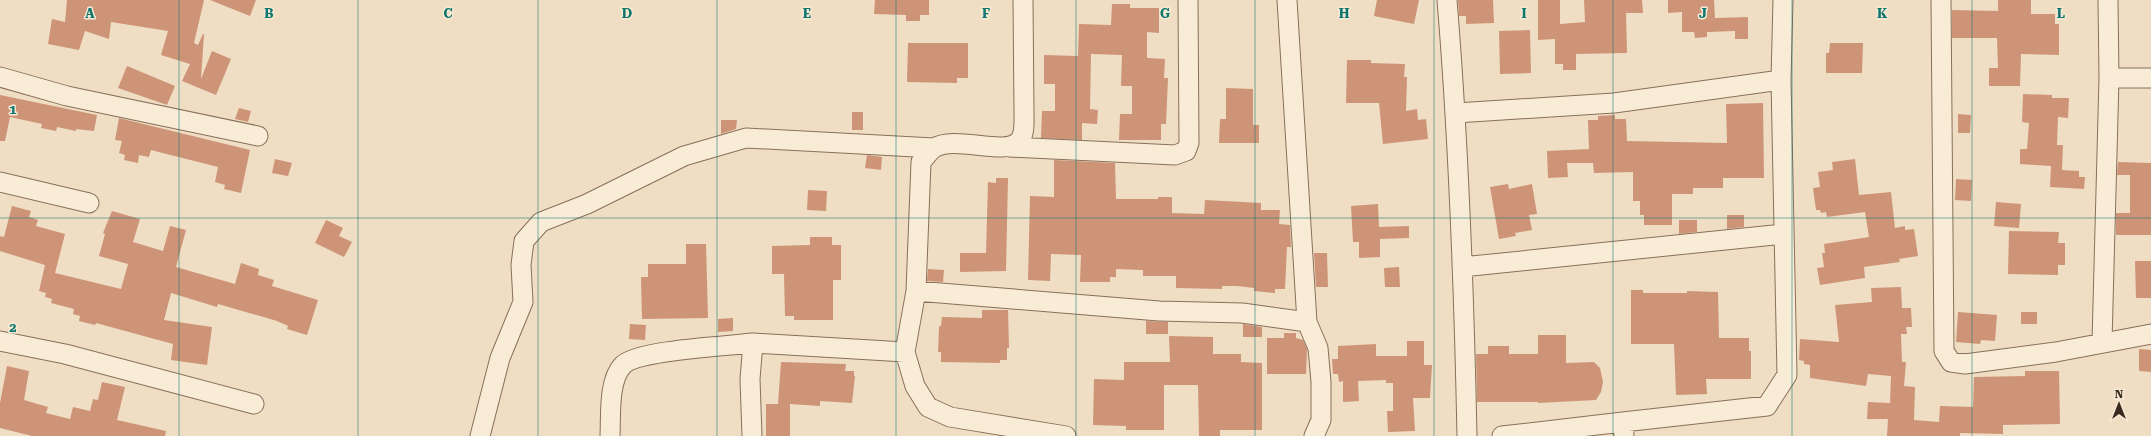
<svg xmlns="http://www.w3.org/2000/svg" width="2151" height="436" viewBox="0 0 2151 436" font-family="'Roboto Serif',serif">
	<style>
		.building { fill: #ce9478 }
		.lines { fill: none; stroke-linecap: round; stroke-linejoin: round }
		.minor-casing { stroke: #896f5a; stroke-width: 21 }
		.minor { stroke: #f9ecd7; stroke-width: 19 }
		.grid { fill: none; stroke: #0f766e; stroke-width: 1; stroke-opacity: 0.55 }
		.grid-label { font-size: 13px; text-anchor: middle; font-weight: bold; fill: #0f766e; stroke: #f6e9d3; stroke-width: 3; stroke-linejoin: round; paint-order: stroke }
	</style>
	<rect width="100%" height="100%" fill="#efdec3"/>
	<path class="building" d="M67 0H204L194 43 198 45 203 34H204L201 79 212 51 231 59 216 95 182 81 190 64 161 55 168 31 111 22 109 39 85 31 79 50 48 44 52 19 65 22Z
		M210 0H256L250 16Z
		M875 0H929V15H920V21H906V15L874 14Z
		M1377 0H1419L1414 24 1374 16Z
		M1458 0H1493L1494 23 1466 24V16H1459Z
		M1538 0H1560V24L1585 22 1584 0H1642L1643 13H1626L1627 53 1576 54V70H1563V64H1555V39L1538 40Z
		M1668 0H1714L1715 18 1748 17V39H1735V31L1707 32V37L1695 38 1694 32H1682V12L1668 13Z
		M1998 0H2031V14H2055V24H2059V55L2021 54 2020 86H1989V68H1998L1997 38H1952V10L1998 11Z
		M1112 4H1130V8H1159V33L1147 32V58L1165 59 1164 78H1168L1166 124H1161V140H1119L1120 114H1132V86H1121L1122 55 1091 54 1090 109 1098 110 1097 124 1082 123V140L1041 138 1042 111H1055V84H1044V55L1078 56 1079 24 1111 25Z
		M1530 30 1531 73 1500 74 1499 31Z
		M908 43H968V78H957V83L907 82Z
		M1830 43H1863L1862 73H1826V53H1829Z
		M1347 60H1371V63L1405 64 1404 77H1407L1406 111 1417 109 1418 120 1426 119 1428 139 1383 144 1379 103H1346Z
		M127 66 175 86 167 105 118 88Z
		M1226 88 1253 89V125H1259V143H1219L1220 119H1226Z
		M2023 94 2052 95V98H2069L2068 118 2058 117 2057 145H2063L2062 170 2079 171V177H2085L2084 189 2050 187 2051 166 2020 164V149H2027L2029 123 2022 122Z
		M0 95 97 115 94 131 76 129V131L57 127 56 131 41 128 42 124 10 117 5 141H0Z
		M1763 103 1764 178H1723V188H1693V194H1672V225H1644V215H1640V201H1633V172L1594 173 1593 163H1567L1568 177 1548 178 1547 151 1589 149 1588 120H1598V116L1615 115V119H1626L1627 141 1727 143 1726 104Z
		M239 108 251 111 248 122 235 119Z
		M852 112H863V130H852Z
		M1958 114 1971 115 1970 133H1958Z
		M119 118 250 150 241 193 224 189 225 185 215 182 218 167 151 150 149 157 139 155 138 163 124 160 125 155 119 153 122 141 115 140Z
		M721 120H737L736 129 721 134Z
		M867 155 882 157 881 170 865 168Z
		M275 159 292 163 288 176 272 173Z
		M1855 159 1859 195 1891 192 1895 228 1905 226V230L1914 229 1918 256 1899 259 1900 262 1864 267 1865 278 1820 285 1817 268 1824 267 1822 253H1825L1824 244 1869 237 1865 212 1827 217 1826 212 1821 213 1820 210H1816L1813 188 1820 187 1818 172 1833 170 1832 162Z
		M1054 160 1115 163 1116 199H1158V197H1172V213L1204 214 1205 200 1261 203V210H1280L1279 224 1290 225 1291 247H1287L1285 289H1275V293L1254 291V288L1237 286H1222V289L1176 288V276H1143V270L1116 269V277H1110V282H1080L1081 255 1051 254 1050 281 1028 280 1030 196 1054 197Z
		M2118 162 2151 163V235H2116V213H2130V175H2117Z
		M996 178H1008L1006 271 960 272V253H986L988 182 996 183Z
		M1956 179 1972 180 1971 201 1955 200Z
		M1508 184 1509 189 1532 184 1537 214 1529 215 1532 230 1515 233 1516 236 1499 239 1490 187Z
		M808 190 827 191 826 211 807 210Z
		M1996 202 2021 204 2019 228 1994 226Z
		M1378 204 1379 227 1409 226V238L1380 239V257L1359 258V242H1353L1351 206Z
		M12 206 31 211 29 217 38 220 36 226 65 234 55 273 121 289 128 264 99 256 105 234 103 233 112 211 140 219 133 242 163 251 170 226 186 230 176 267 235 284 241 263 259 269 258 275 274 280 272 286 318 300 307 335 287 329 288 326 277 321 218 304 217 307 171 293 164 320 212 327 207 365 171 360 173 344 96 323 95 325 79 321 80 316 73 314 74 309 51 303 52 299 45 297 46 293 39 291 45 265 0 251V236L4 237Z
		M1727 215H1744V227L1727 229Z
		M326 220 343 228 339 236 352 242 344 257 315 243Z
		M1679 220H1697V232L1679 234Z
		M2009 231 2059 232 2058 243H2065V265H2058V275L2008 274Z
		M810 237H832V245H841V280H833V320H794V316H785L784 274H772V246L810 245Z
		M686 244H706L708 318 642 319 641 277H648V264H686Z
		M1314 253H1327L1328 287H1316Z
		M2135 261H2151V298H2136Z
		M1399 267 1400 287H1385L1384 268Z
		M928 269 944 270 943 282 927 281Z
		M1901 287 1902 308H1911L1912 327H1906L1907 334H1901L1902 362H1906L1904 386 1915 387 1914 420 1939 422 1940 406 1973 407 1974 377 2025 376V371H2059L2060 424 2003 425V434L1960 433V436H1887L1888 419H1867L1868 402 1890 403 1891 376 1868 374 1866 386 1810 378V365L1804 364V361L1799 360 1800 339 1839 342 1835 305 1872 302 1871 288Z
		M1631 290H1643V293H1687V291L1718 292 1719 338H1749V351H1751V379H1706L1707 394 1676 395 1674 344H1631Z
		M982 310H1008L1009 348H1007V360H1000V363L941 362V352H938L939 326H941L942 317 982 318Z
		M1958 312 1997 315 1995 341 1981 340 1980 344 1956 342Z
		M2021 312H2037V324H2021Z
		M733 318V331L718 332V319Z
		M1146 321 1168 322V334H1146Z
		M630 324 646 325 645 340 629 339Z
		M1243 324 1262 327V337H1243Z
		M1284 333H1296V338L1303 340 1307 349 1306 374H1267V338H1284Z
		M1538 335H1566V363L1594 362 1600 368 1603 382 1601 392 1596 400 1538 403V402H1477L1476 354H1488V346H1509V354H1538Z
		M1169 336 1213 337V354H1241V362L1262 363V430H1220V436H1199L1198 385H1164V430H1126V426L1093 425 1094 379 1124 380V362H1170Z
		M1407 341H1424V365H1432L1430 398H1413L1415 431 1388 432 1387 411H1393V383H1386V380L1358 381 1359 401 1343 402V381L1339 382 1338 374H1333L1332 359H1338V346L1376 344V356H1407Z
		M2139 349 2151 350V372L2139 371Z
		M781 362 846 364 845 371H854V376H855L852 403 820 401V406L790 404V436H766V404H778Z
		M7 366 29 371 24 400 48 407 46 413 70 419 73 407 90 411 93 399 98 400 102 382 125 387 117 420 166 431 165 436H32L0 428V403Z"/>
	<g class="lines">
		<defs>
			<path id="minor" d="M1023 0 1024 113C1024 121 1025 133 1020 140 1006 158 956 134 934 148 929 151 925 158 921 162L916 291 905 352 915 386 928 407 950 417 1066 436
				M1287 0 1307 322
				M1447 0C1459 145 1464 290 1467 436
				M1941 0 1944 351 1951 362 1965 364 2056 352 2151 334
				M0 77 67 96 258 136
				M2109 78H2151
				M1456 113 1614 103 1781 80
				M1009 147 1175 155 1186 151 1189 143 1188 0
				M0 182 89 203
				M1462 267 1784 234
				M916 291 1159 311 1242 313 1307 322 1318 348 1321 382V420L1314 436
				M0 341 65 354 254 404
				M2102 342 2109 78 2108 0
				M480 436 500 358 523 302 521 265 524 241 541 222 587 204 684 156 746 138 934 148
				M610 436C611 416 608 380 623 365 638 350 729 346 753 343
				M752 436 750 379 753 343 905 352
				M1502 436 1623 422
				M1624 436 1623 422 1767 406 1787 375 1781 80 1783 0"/>
		</defs>
		<use href="#minor" class="minor-casing"/>
		<use href="#minor" class="minor"/>
	</g>
	<path class="grid" d="M179 0V436M358 0V436M538 0V436M717 0V436M896 0V436M1076 0V436M1255 0V436M1434 0V436M1613 0V436M1792 0V436M1972 0V436M0 218H2151"/>
	<g class="grid-label">
		<text x="90" y="18">A</text>
		<text x="269" y="18">B</text>
		<text x="448" y="18">C</text>
		<text x="627" y="18">D</text>
		<text x="807" y="18">E</text>
		<text x="986" y="18">F</text>
		<text x="1165" y="18">G</text>
		<text x="1344" y="18">H</text>
		<text x="1524" y="18">I</text>
		<text x="1703" y="18">J</text>
		<text x="1882" y="18">K</text>
		<text x="2061" y="18">L</text>
		<text x="13" y="114">1</text>
		<text x="13" y="332">2</text>
	</g>
	<g transform="translate(2119 404)" stroke="#f6e9d3" stroke-width="3" paint-order="stroke">
	<path d="M0-3L7 15L0 10L-7 15Z" fill="#39291e"/>
	<text y="-6" font-size="11" font-weight="bold" text-anchor="middle" fill="#39291e">N</text>
	</g>
</svg>
